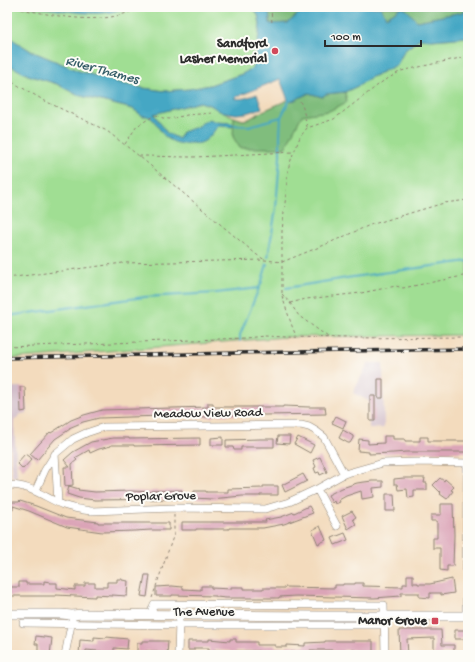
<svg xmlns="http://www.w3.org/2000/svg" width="475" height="662" viewBox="0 0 475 662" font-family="'Gochi Hand',sans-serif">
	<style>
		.industrial { fill: #d1bdc9 }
		.green { fill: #a0de93; stroke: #66845f }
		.forest { fill: #80bd7d; stroke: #567454 }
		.water { fill: #44a7c4; stroke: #386978 }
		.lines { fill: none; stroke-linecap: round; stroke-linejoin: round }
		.stream { stroke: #44a7c4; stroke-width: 2 }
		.building { fill: #dba4b7 }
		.street-casing { stroke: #8f8374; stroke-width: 8 }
		.secondary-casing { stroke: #8f8374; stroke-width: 10 }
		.path { stroke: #8f8374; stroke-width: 1; stroke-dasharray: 3 3; stroke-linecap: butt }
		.street { stroke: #fff; stroke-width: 7 }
		.secondary { stroke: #fff; stroke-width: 9 }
		.rail-casing { stroke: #2b2b2b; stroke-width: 3.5 }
		.rail { stroke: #fdfcf7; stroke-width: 2; stroke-dasharray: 6; stroke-linecap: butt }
		.poi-dot { fill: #d1495b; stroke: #fdfcf7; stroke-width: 1.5 }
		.labels { text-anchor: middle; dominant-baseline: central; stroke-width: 4; stroke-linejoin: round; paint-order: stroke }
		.poi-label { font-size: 13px; font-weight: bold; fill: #2b2b2b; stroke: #fdfcf7; text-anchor: end }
		.street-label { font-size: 13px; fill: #2b2b2b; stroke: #fdfcf7 }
		.water-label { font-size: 14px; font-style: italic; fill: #355d68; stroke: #fdfcf7 }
	</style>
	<rect width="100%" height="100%" fill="#fdfcf7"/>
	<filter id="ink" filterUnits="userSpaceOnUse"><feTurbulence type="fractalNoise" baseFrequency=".025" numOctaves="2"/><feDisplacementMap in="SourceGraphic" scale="8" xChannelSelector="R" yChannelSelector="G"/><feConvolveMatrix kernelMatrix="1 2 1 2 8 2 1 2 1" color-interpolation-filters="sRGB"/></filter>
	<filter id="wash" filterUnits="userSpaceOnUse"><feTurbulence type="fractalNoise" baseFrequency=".012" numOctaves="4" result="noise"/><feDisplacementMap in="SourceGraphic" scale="16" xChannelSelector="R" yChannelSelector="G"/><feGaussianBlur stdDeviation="0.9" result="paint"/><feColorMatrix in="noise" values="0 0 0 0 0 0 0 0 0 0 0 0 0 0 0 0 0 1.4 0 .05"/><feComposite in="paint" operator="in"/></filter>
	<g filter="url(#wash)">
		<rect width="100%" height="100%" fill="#f3dbbd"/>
		<path class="industrial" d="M368 363H383L384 428 369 429V401L353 393Z
			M11 387H25L27 413 21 414 14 421 17 476 12 477 9 413H12Z"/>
		<path class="green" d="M7 7H33L118 11 128 7H253L254 9 258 15 260 24 257 50 253 68 242 74 210 85 189 89 165 91 143 88 123 84 79 71 31 51 7 36Z
			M468 37V335L287 337 7 359V64L28 75 57 84 77 95 133 109 143 116 156 113 200 102 212 106 234 117 243 120 249 119 263 111 288 100 291 101 345 92 360 85 368 79 380 73 397 65 404 51 419 39 432 40Z"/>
		<path class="forest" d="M269 7H306L288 23 270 24Z
			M380 7H468V11L417 21 401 7 393 13 386 17Z
			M345 92 347 102 329 111 302 115 285 148H240L233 137 234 117 243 120 249 119 263 111 288 100 291 101 309 93 322 97 326 94Z"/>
		<path class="water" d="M33 7H128C100 20 62 9 33 7Z
			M253 7H269L270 24 288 23 306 7H380L386 17 393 13 401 7 407 10 417 21 468 11V37L432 40 419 39 404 51 397 65 380 73 368 79 360 85 345 92 326 94 322 97 309 93 291 102 288 100 280 79 234 98C242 100 249 97 257 94L262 108 246 113 236 114 219 111 212 106 200 102 154 114 167 133 179 139 182 132 197 127 202 123 209 119 217 122 232 123 233 125 232 127 218 126C213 132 208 141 200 143 197 144 194 143 191 143 181 144 176 144 167 138 158 132 155 114 143 116L133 109 77 95 57 84 28 75 7 64V36L31 51 79 71 123 84 143 88 165 91 189 89 210 85 242 74 253 68 257 50 260 24 258 15 254 9Z"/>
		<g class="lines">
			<path class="stream" d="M232 125 249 126 270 120 281 117
				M268 257 276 208 280 156V135L281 117 290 99
				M286 288 353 277 468 261
				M7 316 144 297 216 293 259 288
				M240 341V335L259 288 261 284 267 264"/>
		</g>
		<g id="blocks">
			<path class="building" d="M378 379H383V398H378Z
				M20 387H25L26 411 21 412Z
				M370 396H375V421H370Z
				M208 403H213V407H283V406L309 407H325L326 414 265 415H213V417L162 416 99 418 83 422 69 428 70 429 55 439 37 460 30 454 50 432 51 433 71 420 84 415 102 410 208 407Z
				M336 416 346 421 343 428 332 423Z
				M343 430 353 436V438L350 443H348L339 438Z
				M278 436H290L289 444 277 443Z
				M384 436H393V439H405V441H420V437H428V441H468V452H406L393 453 369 454V452L358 451 359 439 368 440V444L384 443Z
				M223 437V445H211V438Z
				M298 437 314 445 310 453 294 444Z
				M113 438H129V439L200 438V445L134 446V445H111V446L99 449 90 453 89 450 75 458 77 460 72 464 73 485 65 486 64 467H70L64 460 73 452 91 442Z
				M260 439H274V447H241V450H234L233 447H226V440Z
				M25 454 32 459 23 469 17 463Z
				M320 457 327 472 320 475 319 472 316 473 314 468 316 467 313 460Z
				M303 474 307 481 285 492 282 485Z
				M404 478H425L424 483H427V490H414V497L408 498 407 489 398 490 397 484H394V479Z
				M440 478 444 481 445 479 454 487 451 490 453 491 447 499 440 494 441 493 433 485Z
				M372 481H383V487L373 488 374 497 362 499 361 491 346 496 339 500 340 502 335 504 334 501 332 503 328 495 342 488 357 483Z
				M69 486 79 489 78 490 95 492 131 491 151 492V491L182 490V499L95 500 79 498 67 494Z
				M263 486H278V495H260V496H242L211 499 194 498V491H206V492H228V489L263 488Z
				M386 494H394L395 511H386Z
				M20 501 36 506 66 518 98 522V523H169V530H151L134 531 102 532 67 527 29 511 13 506V510H7V502H19Z
				M441 504H453L454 535 453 566H447V571L440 570V548H433V538H437V521H431V515H441Z
				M309 506 313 513 284 524 263 528H229V529H196V530H182V522H266L265 520 281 517 294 512V513Z
				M352 511 356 517 353 519 356 524 348 529 342 516Z
				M320 526 326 540 318 544 312 530Z
				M345 533 348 540 335 545 332 538Z
				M145 575H150L147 597 141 596Z
				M407 575H413V583H418V584H430L452 579 454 593 441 595V593H430V598L419 597V593H401V596L374 598 296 596 279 597V598H226L216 597V596L172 595V596H156V587L172 586 183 587V589L201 590V586H211V588L231 589V587H244V589H263V588H285V587L335 588V585H343V584H355V583H363V586L403 587V584H407Z
				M117 579H122V580L128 581 127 596 112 595V596L95 595V597L56 595V596H7V587H19V582H26V584H44V581L50 582V583H57V588L75 590V586H85V583H95V587H107V582H117Z
				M399 630H441L442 645H454V653H442V655H434V638L407 639 408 655H400Z
				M455 630H468V639H455Z
				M36 636 52 638 50 655H41V652H38V644H35Z
				M94 637 106 638V637L128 639 127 649 114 648V655H108V652L86 650V655H79L80 640 94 641Z
				M209 639 230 641V639H236V642H257V645H275V647H287V645L305 646V643L325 642V641H373V655L355 653V650H343V652H334V650H310V655H304V653L291 652V655H262L263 653 259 652V651H236V653L230 652V651L214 650V654H209V648H194V650H188V641H209Z
				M142 641H168L167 655H158V651H146V653L137 652V643H142Z"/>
		</g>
	</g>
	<g filter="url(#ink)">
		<use href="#blocks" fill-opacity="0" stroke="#8f8374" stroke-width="1"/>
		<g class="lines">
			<defs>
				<path id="street" d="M55 454 58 502
					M7 485C29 484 44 497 63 505 72 508 82 510 91 511L174 508 265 509 289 502 317 489 344 474 383 463 417 462 468 463
					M317 489 337 526
					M36 490 45 470 55 454 73 439 86 433 104 427 301 425 309 427 316 431 324 437 344 474
					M150 615 154 604 384 605 385 655
					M466 616 467 463
					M23 623 179 625H385
					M65 655 72 620
					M178 655 179 621"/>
				<path id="secondary" d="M7 614H61L72 615 82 614 322 616H468"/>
			</defs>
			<use href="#street" class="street-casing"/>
			<use href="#secondary" class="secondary-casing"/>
			<path class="path" d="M10 7C50 14 101 29 140 7
				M271 7 272 24
				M7 79 45 101 107 131 139 156 257 255 265 260
				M300 101 303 108 307 127
				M156 115 163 118 169 119 187 115 213 113
				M125 144 137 126 155 115
				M139 156C157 156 174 157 192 157 226 156 260 153 294 152L300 137 307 128 334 119 382 82 401 71 460 58 468 60
				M7 278 123 263 265 260 282 262 322 246 370 225 444 203 468 200
				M282 293V231L286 194 288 169 293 154
				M282 294 290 303 306 299 361 293 396 286 403 288 468 275
				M282 296 292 326 296 336
				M290 303 299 316 328 337
				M7 347 245 338 265 336 287 337 350 338 468 337
				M152 598 174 534V515"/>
			<use href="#street" class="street"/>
			<use href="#secondary" class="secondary"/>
			<defs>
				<path id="rail" d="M7 358 235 353 468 349"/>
			</defs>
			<use href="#rail" class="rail-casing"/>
			<use href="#rail" class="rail"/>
		</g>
	</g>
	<g class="poi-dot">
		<circle cx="275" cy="51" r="4"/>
		<rect x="431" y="617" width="8" height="8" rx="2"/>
	</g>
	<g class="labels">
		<g class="poi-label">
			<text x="267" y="44">Sandford<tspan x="267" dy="15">Lasher Memorial</tspan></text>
			<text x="427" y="621">Manor Grove</text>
		</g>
		<g class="street-label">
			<text transform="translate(208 414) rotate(-1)">Meadow View Road</text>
			<text transform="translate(161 497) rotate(-1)">Poplar Grove</text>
			<text x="204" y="612">The Avenue</text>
		</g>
		<g class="water-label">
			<text transform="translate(102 71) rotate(15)">River Thames</text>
		</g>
	</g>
	<rect width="475" height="662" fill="none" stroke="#fdfcf7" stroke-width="24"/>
	<path d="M325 40v6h96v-6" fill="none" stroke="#2b2b2b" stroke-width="2"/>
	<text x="331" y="40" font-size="12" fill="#2b2b2b" stroke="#fdfcf7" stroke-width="3" paint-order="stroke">100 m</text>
</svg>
